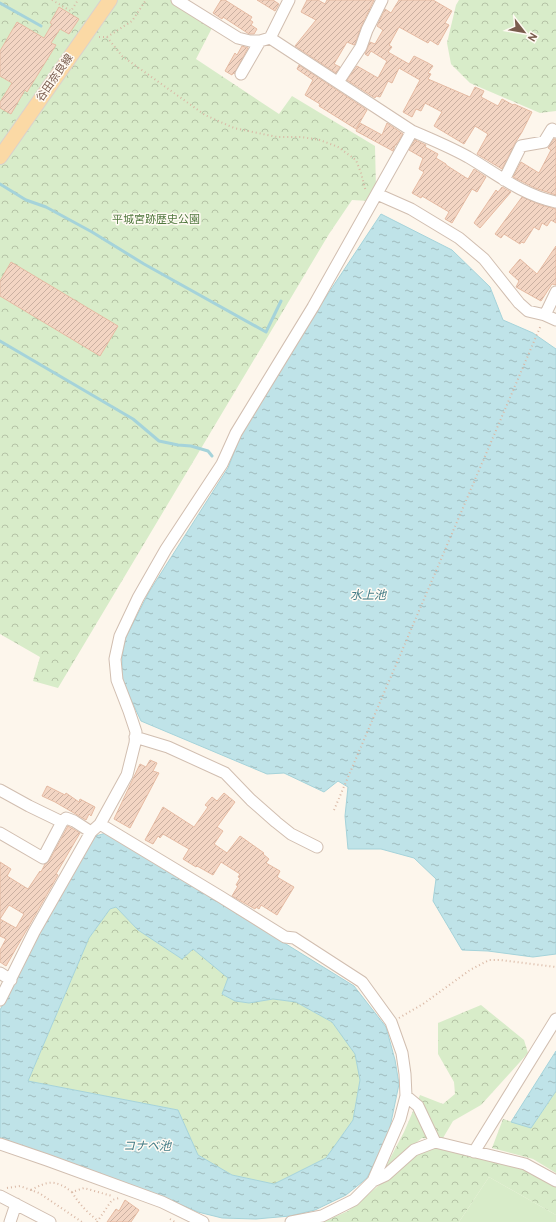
<svg xmlns="http://www.w3.org/2000/svg" width="556" height="1222" viewBox="0 0 556 1222" font-family="Overpass,'Noto Sans JP',sans-serif">
	<style>
		.forest { fill: url(#forest-crowns) }
		.pitch { fill: #d8ecc9 }
		.water { fill: url(#water-ripples); stroke: #a5d3da; fill-rule: evenodd }
		.lines { fill: none; stroke-linecap: round; stroke-linejoin: round }
		.stream { stroke: #a5d3da; stroke-width: 3 }
		.building { fill: url(#building-hatch); stroke: #e6bba3; fill-rule: evenodd }
		.minor-casing { stroke: #d1beb0; stroke-width: 13 }
		.major-casing { stroke: #dad1cd; stroke-width: 16 }
		.path { stroke: #d9b8a5; stroke-width: 2; stroke-dasharray: 1 3; stroke-linecap: butt }
		.minor { stroke: #fff; stroke-width: 11 }
		.major { stroke: #fbd9a5; stroke-width: 14 }
		.labels { text-anchor: middle; dominant-baseline: central; stroke-width: 3; stroke-linejoin: round; paint-order: stroke }
		.street-label { font-size: 11px; fill: #7a5c4d; stroke: #fffaf3 }
		.park-label { font-size: 11px; fill: #537a41; stroke: #fffaf3 }
		.water-label { font-size: 12px; font-style: italic; fill: #437c86; stroke: #fffaf3 }
	</style>
	<defs>
		<pattern id="forest-crowns" width="20" height="18" patternUnits="userSpaceOnUse"><rect width="20" height="18" fill="#d8ecc9"/><path d="M2 6a3 3 0 1 1 6 0M12 15a3 3 0 1 1 6 0" fill="none" stroke="#b4c2a5"/></pattern>
		<pattern id="water-ripples" width="26" height="14" patternUnits="userSpaceOnUse"><rect width="26" height="14" fill="#bfe3e8"/><path d="M2 4q2-2 4 0t4 0M15 11q2-2 4 0t4 0" fill="none" stroke="#a0bbbe"/></pattern>
		<pattern id="building-hatch" width="6" height="6" patternUnits="userSpaceOnUse"><rect width="6" height="6" fill="#f3d5c3"/><path d="M-1 1l2-2M0 6l6-6M5 7l2-2" fill="none" stroke="#cab0a1"/></pattern>
	</defs>
	<rect width="100%" height="100%" fill="#fdf6ec"/>
	<path class="forest" d="M0 0H173L213 26 196 59 279 114 292 96 375 146 376 189 369 201 352 200 329 234 58 688 33 681 40 657 0 634Z
		M459 0H556V111L540 113 470 83 451 64 447 43 456 5Z
		M116 907 138 930 182 959 193 949 228 978 222 994 235 1001 249 1003 273 999 296 1002 332 1022 355 1053 360 1080 353 1120 326 1158 274 1184 232 1175 198 1155 178 1110 28 1081 89 938 110 909Z
		M481 1005 524 1040 528 1053 481 1105 453 1121 443 1138 451 1141 422 1138 385 1168 404 1132 420 1095 443 1104 455 1094 454 1082 438 1054V1023Z
		M556 1091V1173L533 1159 492 1148 503 1119 531 1128Z
		M434 1147 524 1167 556 1184V1215L489 1177 459 1222H323L348 1211 424 1148Z"/>
	<path class="pitch" d="M489 1177 556 1215V1222H459Z"/>
	<path class="water" d="M381 214 452 250 490 287 503 320 533 333 556 349V954L533 957 488 951 462 950 433 901 436 879 414 858 381 849H348L345 816 348 787 338 781 324 792 284 773 267 774 141 721 122 680V658L125 639 149 592 228 468 240 437 318 309Z
		M106 833 354 986 386 1027 395 1060 399 1084 389 1132 367 1178 346 1195 315 1210 290 1216 256 1219 222 1218 198 1212 161 1196 0 1139V1010L60 893 92 837ZM116 907 138 930 182 959 193 949 228 978 222 994 235 1001 249 1003 273 999 296 1002 332 1022 355 1054 360 1080 353 1120 326 1158 274 1184 232 1175 198 1155 178 1110 28 1081 89 938 110 909Z
		M556 1051V1091L531 1128 511 1122Z"/>
	<g class="lines">
		<path class="stream" d="M0 3 41 26
			M0 184 26 200 46 207 92 232 144 264 266 332 281 301
			M0 341 133 419 159 441 178 445 191 446 208 451 212 456"/>
	</g>
	<path class="building" d="M221 0H225L252 17 250 20 253 22 251 25 257 29 254 34H249L223 17 222 19 213 13Z
		M257 0H273L279 4 275 11Z
		M307 0H318L325 4 327 0H374L361 27 355 44 354 45 347 42 334 64 340 67 336 73 295 46 316 20 301 12Z
		M399 0H433L452 11 445 23 449 25 438 45 430 40 428 43 399 27 389 45 392 47 388 52 409 64 414 56 428 63 433 66 428 73 431 74 428 79 470 97 475 87 484 91 481 97 498 106 502 99 513 105 514 104 532 112 522 132 515 143 502 169 477 154 488 134 475 126 464 144 434 126 442 112 425 103 421 111 416 109 412 117 403 112 420 80 399 68 392 83 388 81 380 97 376 96 375 98 347 80 357 66 378 78 387 61 371 51 368 56 365 54 370 42 375 44 383 30 377 26 385 9 391 13Z
		M59 7 79 19 69 34 60 29 51 43 56 45 27 92 25 90 11 114 0 108V102L12 83 0 76V51L17 22 44 38 52 24 50 23Z
		M242 46 248 48 234 74 233 73 232 75 225 71 235 53 237 55Z
		M299 65 367 110 356 129 319 106 320 104 305 95 313 80 297 69Z
		M360 123 382 135 387 123 403 134 396 145H395L393 151 356 131Z
		M554 139H556V195L535 188 513 177 521 162 539 173 551 150 548 148Z
		M415 140 426 145 425 147 438 154 436 158 446 164V165L468 179 474 169 486 177 477 192 472 189 452 223 445 219 449 212 422 196 421 198 412 193 424 172 419 169 423 158 409 150Z
		M502 187 511 192 480 228 474 223 496 190 498 192Z
		M522 197 541 205 556 209V223L551 220 547 226 542 223 539 230 534 227 524 243 521 242 520 244 504 234 501 238 495 234Z
		M556 246V285L552 284 541 301 516 287 519 281 509 272 520 259 537 274Z
		M11 262 118 326 100 356 0 296V281Z
		M150 760 157 763 153 771 159 773 130 828 114 819 140 764 146 767Z
		M47 786 65 795 66 793 79 802 80 799 95 807 91 816 89 814 86 820 55 802 42 796Z
		M224 793 235 802 217 827 223 831 214 844 227 853 240 836 264 853 263 854 269 859 266 863 280 871 277 877 294 887 277 915 261 905 259 909 256 907 255 909 232 896 238 886 236 885 240 878 238 877 240 874 221 862 213 875 197 866 196 867 183 859 189 849 163 834 160 838 158 836 153 844 145 840 163 807 194 827 208 807 205 805 212 797 217 801Z
		M68 826 80 833 56 874 58 875 6 966 0 962V950L6 939 0 936V862L11 869 7 876 28 889 40 871 41 872 45 864 49 861ZM9 905 24 914 16 928 0 919Z
		M125 1200 139 1210 131 1222H107L116 1209 119 1211Z"/>
	<g class="lines">
		<defs>
			<path id="minor" d="M177 0 238 38 250 41H260L270 38 412 131C431 139 450 147 468 157 497 174 522 195 556 202
				M270 38 289 0
				M241 74 260 41
				M338 82 361 47 367 30 382 0
				M504 180 521 146 544 142 552 129 556 132
				M377 194 411 209 459 238 484 259 519 303 528 311 545 315 556 320
				M545 315 556 292
				M135 737 168 747 225 773 251 800 276 822 291 834 317 847
				M0 790 29 806 62 822
				M100 824 221 897 285 937 294 938 362 982 391 1022 402 1053 405 1074 406 1096 400 1119 373 1181
				M0 833 43 858 62 822 66 818 74 821 91 832
				M0 973 11 980
				M0 1000 34 932 91 832 100 824 127 775 135 743 136 732 129 711 117 680 115 659 120 636 138 598 166 549 222 464 236 433 313 307 412 131
				M406 1096 418 1106 435 1142
				M0 1144 47 1160 162 1202 203 1222
				M474 1152 556 1019
				M0 1196 50 1222
				M10 1222 16 1204
				M291 1222 322 1216 354 1200 373 1181 386 1175 414 1150 435 1142 525 1164 556 1181"/>
			<path id="major" d="M0 157 110 0"/>
		</defs>
		<use href="#minor" class="minor-casing"/>
		<use href="#major" class="major-casing"/>
		<path class="path" d="M52 0 71 11 78 0
			M99 37H107L132 21 146 0
			M107 37 122 56 205 115 234 128 277 137H301L320 140 338 147 356 160 361 173 366 192
			M334 810 541 325
			M399 1018 423 1004 470 970 489 960H500L556 967
			M7 1188 20 1186 39 1193 82 1222
			M31 1190C48 1181 55 1179 72 1192L84 1188 112 1196
			M72 1192C79 1204 87 1212 98 1221
			M170 1219 175 1222
			M97 1222 112 1200 119 1198"/>
		<use href="#minor" class="minor"/>
		<use href="#major" class="major"/>
	</g>
	<g class="labels">
		<g class="street-label">
			<text transform="translate(55 78) rotate(-55)">谷田奈良線</text>
		</g>
		<g class="park-label">
			<text x="156" y="220">平城宮跡歴史公園</text>
		</g>
		<g class="water-label">
			<text x="368" y="596">水上池</text>
			<text x="147" y="1147">コナベ池</text>
		</g>
	</g>
	<g transform="translate(524 32) rotate(121)" stroke="#fffaf3" stroke-width="3" paint-order="stroke">
	<path d="M0-3L7 15L0 10L-7 15Z" fill="#7a5c4d"/>
	<text y="-6" font-size="11" font-weight="bold" text-anchor="middle" fill="#7a5c4d">N</text>
	</g>
</svg>
